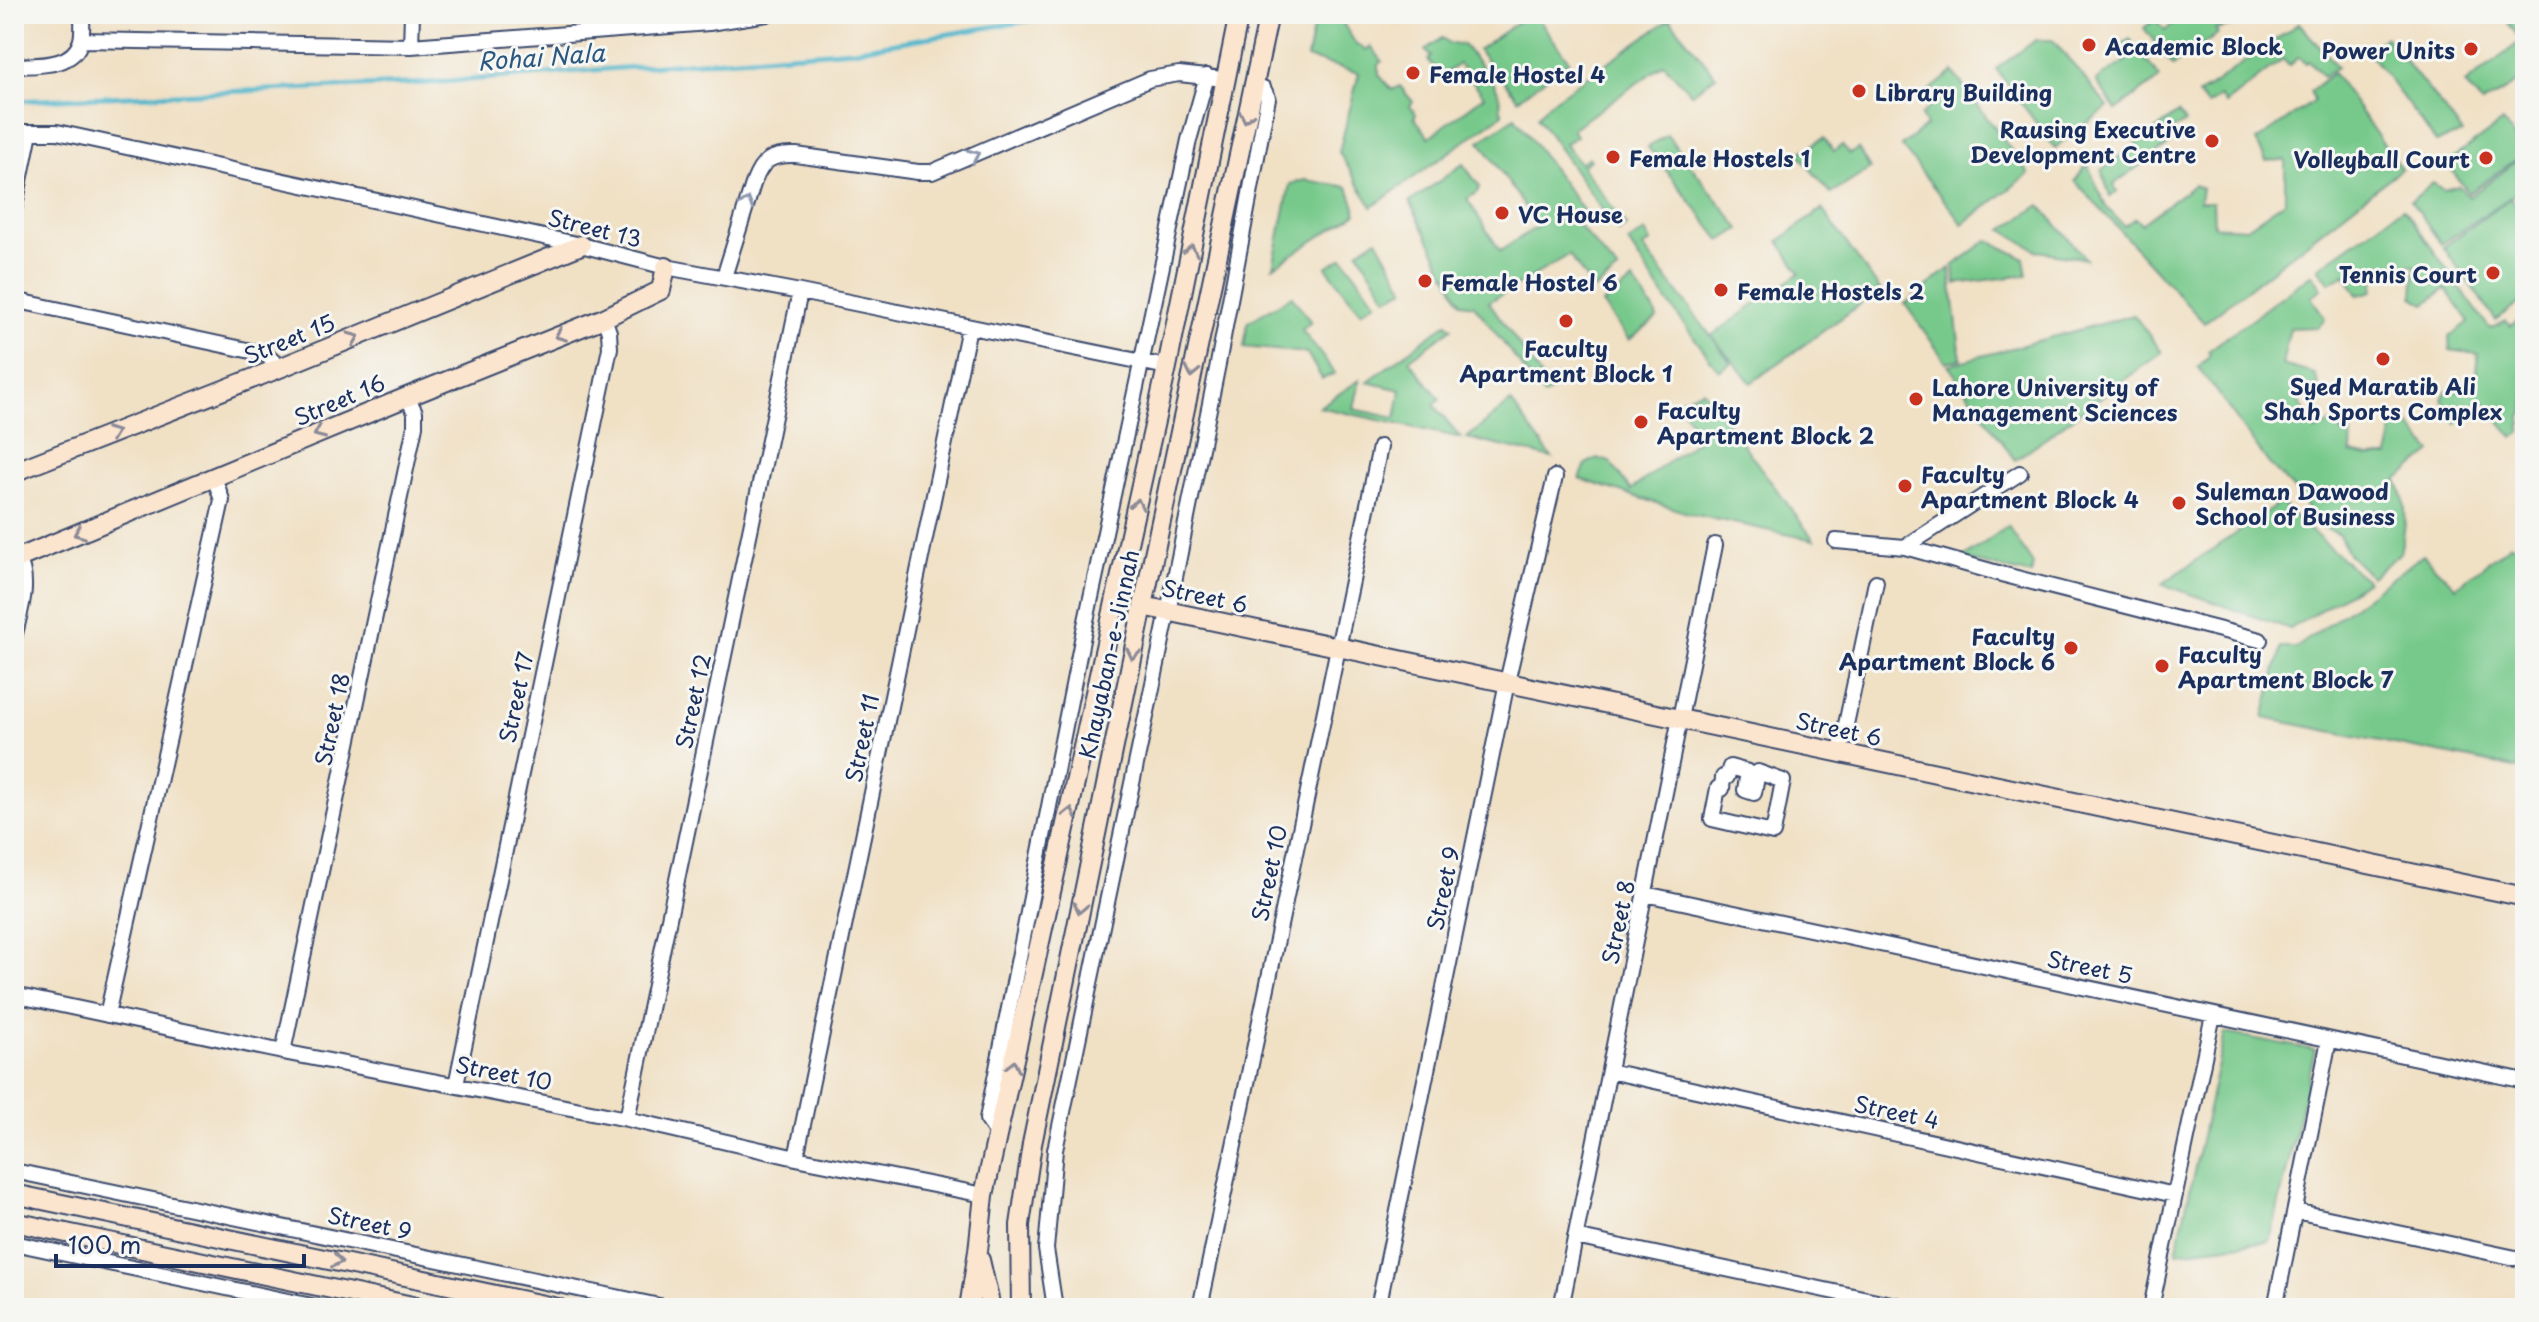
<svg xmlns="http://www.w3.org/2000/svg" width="2539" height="1322" viewBox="0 0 2539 1322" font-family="'Playpen Sans',sans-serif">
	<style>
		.green { fill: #77c98b; stroke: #497c74; stroke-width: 2 }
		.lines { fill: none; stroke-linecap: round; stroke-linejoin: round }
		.stream { stroke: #4db5cb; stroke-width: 5 }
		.street-casing { stroke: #3b4a6d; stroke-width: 18 }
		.secondary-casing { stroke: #3b4a6d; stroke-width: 22 }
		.street { stroke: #fff; stroke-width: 14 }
		.secondary { stroke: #fbe5cf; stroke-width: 18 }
		.oneway { stroke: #8b8a96 }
		.oneway2 { stroke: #8d97ae }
		.poi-dot { fill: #c8321e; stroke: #f6f6f2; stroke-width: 3 }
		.labels { text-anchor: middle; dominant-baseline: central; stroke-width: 6; stroke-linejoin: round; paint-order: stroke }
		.poi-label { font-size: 22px; font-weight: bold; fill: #1b2f5e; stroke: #f6f6f2; text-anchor: start }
		.street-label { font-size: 22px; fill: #1b2f5e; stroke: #f6f6f2 }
		.water-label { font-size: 24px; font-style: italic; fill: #2a577f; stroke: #f6f6f2 }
	</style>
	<rect width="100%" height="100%" fill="#f6f6f2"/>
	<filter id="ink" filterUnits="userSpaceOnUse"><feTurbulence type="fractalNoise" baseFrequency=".0125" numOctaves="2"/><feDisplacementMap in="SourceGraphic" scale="16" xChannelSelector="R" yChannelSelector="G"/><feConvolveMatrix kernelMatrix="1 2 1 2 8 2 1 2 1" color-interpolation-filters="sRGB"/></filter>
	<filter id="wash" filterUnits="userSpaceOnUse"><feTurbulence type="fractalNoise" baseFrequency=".006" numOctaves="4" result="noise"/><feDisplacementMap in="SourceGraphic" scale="32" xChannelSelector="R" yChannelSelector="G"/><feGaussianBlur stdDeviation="1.8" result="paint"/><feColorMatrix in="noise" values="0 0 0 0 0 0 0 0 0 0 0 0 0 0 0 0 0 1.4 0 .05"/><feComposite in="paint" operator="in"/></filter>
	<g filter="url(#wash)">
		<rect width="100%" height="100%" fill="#f0e0c4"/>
		<path class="green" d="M1316 14H1343L1341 20 1357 46 1360 45 1366 50 1371 46 1382 61 1379 65V75L1392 90 1400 86 1413 102 1410 106 1416 114 1414 117 1429 137 1484 96 1459 64 1441 76 1428 60 1431 57 1425 50 1442 38 1451 44 1463 45C1475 59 1505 89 1500 107L1503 114 1372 207 1339 152 1359 73 1307 58Z
			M1529 14H1535L1569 61 1518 99 1478 50Z
			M2187 14H2198L2208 24 2201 14H2253L2232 26 2215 30 2218 34 2173 66 2144 28 2156 19 2165 30Z
			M2502 14H2525V78L2482 104 2465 84 2521 41Z
			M1670 19 1716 76 1691 94 1664 64 1572 129 1576 136 1565 144 1580 163 1589 157 1590 160 1582 166 1626 226 1618 232 1537 117 1548 104Z
			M2299 23 2337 67 2323 77 2309 61 2305 63 2298 57 2289 66 2283 59 2225 104 2220 97 2207 105 2198 95Z
			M2386 37 2463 133 2436 142 2367 50Z
			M2130 39 2160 78 2116 110 2096 81 2126 61 2116 48Z
			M2036 40H2053L2108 107 2055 148 1996 69Z
			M1953 72 2029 174 1963 224 1901 146 1926 126 1921 115 1930 107 1925 94Z
			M2333 73 2401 169 2204 323 2075 181 2087 163 2106 207 2124 226 2135 218 2141 224 2194 185 2202 188 2200 202H2213L2214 226 2246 228 2285 201V160L2266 161 2256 141 2314 101 2310 91Z
			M2178 113 2185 122 2167 134 2171 143 2114 184 2117 192 2110 197 2102 170Z
			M1515 117 1585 213 1577 224 1618 271 1594 290 1569 255 1489 302 1551 391 1544 396 1474 305 1461 303 1410 202 1463 164 1480 187 1476 193 1467 199 1500 251 1538 226 1480 141Z
			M2503 122 2525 153 2469 193 2446 163Z
			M1667 135 1740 229 1721 241 1648 147Z
			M1824 138 1834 151 1842 145 1850 154 1858 149 1870 169 1831 194 1798 154Z
			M2525 155V187L2441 244 2411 201 2433 183 2443 190 2459 186 2469 197Z
			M1305 180 1348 187 1357 213 1273 267 1290 184Z
			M2511 198 2525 218V299L2496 320 2443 247Z
			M2040 205 2086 259 2038 251 2003 230Z
			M2403 208 2490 329 2506 321 2511 326 2525 315V411L2521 417V433L2513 437 2485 403 2456 424 2442 399 2446 391 2474 390 2478 354 2450 350 2449 337 2469 322 2446 289 2425 304 2413 297 2415 266 2377 264 2373 291 2358 295 2345 274 2330 283 2318 268Z
			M1822 209 1880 290 1751 383 1712 337 1731 363 1719 371 1664 297 1628 242 1645 232 1651 242 1643 247 1711 336 1800 273 1779 241Z
			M1377 239 1405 289 1387 298 1358 251Z
			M1988 240 2024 258 2027 275 1956 284 1953 266Z
			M1343 257 1376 302 1361 312 1326 267Z
			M1950 268 1961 359 1946 362 1905 304Z
			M2312 274 2322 288 2311 297 2325 318 2318 327 2290 328 2282 365 2315 374 2319 385 2298 399 2315 431 2332 423 2346 436 2352 429 2351 453 2369 457H2389L2392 428 2409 425 2432 452 2397 480C2409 507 2406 524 2400 553L2371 577 2349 555 2339 535 2317 524 2296 492 2270 465 2198 367 2210 356 2208 351Z
			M1633 281 1654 310 1657 318 1629 340 1602 304Z
			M1292 296 1311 322 1302 330 1335 373 1322 379 1307 353 1244 347 1248 322Z
			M2134 315 2162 352 2015 460 1948 365Z
			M1447 323 1452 328 1409 360 1440 399 1434 405 1461 438 1319 407 1360 380 1354 409 1396 418 1401 390 1367 382Z
			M1703 390 1814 540 1691 514 1580 479 1586 464 1597 458 1610 462 1631 490 1701 437 1677 401Z
			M1511 402 1552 458 1467 438Z
			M2280 503 2367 581 2290 629 2162 584Z
			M2008 526 2033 564 2031 575 1962 559Z
			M2511 544 2525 552V770L2264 718 2281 648H2296L2423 555 2456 587Z
			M2225 1033 2315 1050 2270 1241 2176 1252Z"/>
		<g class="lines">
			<path class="stream" d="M14 101 428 83 853 50 1068 14"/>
		</g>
	</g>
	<g filter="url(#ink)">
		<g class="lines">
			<defs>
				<path id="street" d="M81 40 411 46 709 23 767 14
					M411 46 412 14
					M14 66C37 65 74 68 81 40 83 32 82 22 82 14
					M14 132H57L581 245 666 267 800 292 1167 367
					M14 210 30 132
					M724 277 753 184C762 160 771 154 796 155L918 172H932L1150 79 1179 74 1215 78
					M14 300 265 354 273 361 277 369
					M1836 541 1905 547 2005 575 2260 640
					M1905 547 2020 473
					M14 638C20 611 31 583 18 558
					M1840 753 1876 582
					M1730 767 1748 772 1745 790 1754 793 1758 772 1783 781 1773 833 1712 819 1718 788 1722 789 1723 777H1727Z
					M1645 894 2525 1081
					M14 995 283 1052 627 1119 796 1158 984 1195
					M107 1015 222 500 214 477
					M283 1052 415 426V412L407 397
					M1609 1071 2175 1195
					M456 1085 610 348 609 332 604 318
					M627 1119 800 292
					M998 1135 987 1119 1083 635 1189 140 1207 76
					M796 1158 969 327
					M14 1171 669 1308
					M2295 1211 2525 1260
					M1575 1237 1910 1308
					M14 1243 321 1308
					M1055 1308 1046 1249 1055 1150 1168 612 1218 364 1268 98 1263 88 1253 86
					M1200 1308 1380 447
					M1378 1308 1507 682 1555 477
					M1561 1308 1715 545
					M2151 1308 2213 1015
					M2275 1308 2329 1040"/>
				<path id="secondary" d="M14 472 277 369 581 245
					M14 560 407 397 604 318 661 290 666 267
					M1143 606 2525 897
					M14 1194 558 1308
					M14 1222 422 1308
					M980 1260 991 1308
					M969 1308 978 1251 984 1195 1167 367 1239 14
					M1021 1308 1020 1225 1032 1144 1143 606 1269 14"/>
			</defs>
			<use href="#street" class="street-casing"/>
			<use href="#secondary" class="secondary-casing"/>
			<use href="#street" class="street"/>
			<use href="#secondary" class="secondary"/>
		</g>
		<defs><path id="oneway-chevron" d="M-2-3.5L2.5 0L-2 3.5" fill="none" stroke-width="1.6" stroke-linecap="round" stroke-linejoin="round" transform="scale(2)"/></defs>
		<g class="oneway">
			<use href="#oneway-chevron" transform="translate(1246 117) rotate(102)"/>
			<use href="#oneway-chevron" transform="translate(1191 250) rotate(-78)"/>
			<use href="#oneway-chevron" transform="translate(560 335) rotate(158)"/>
			<use href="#oneway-chevron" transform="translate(354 338) rotate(-22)"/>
			<use href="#oneway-chevron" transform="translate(1192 372) rotate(102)"/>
			<use href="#oneway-chevron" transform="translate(113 433) rotate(-21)"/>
			<use href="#oneway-chevron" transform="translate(319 433) rotate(157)"/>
			<use href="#oneway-chevron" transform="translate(1137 504) rotate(-78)"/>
			<use href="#oneway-chevron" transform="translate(79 533) rotate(158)"/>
			<use href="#oneway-chevron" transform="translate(1133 654) rotate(102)"/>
			<use href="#oneway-chevron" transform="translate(1070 813) rotate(-77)"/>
			<use href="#oneway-chevron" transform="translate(1080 908) rotate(102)"/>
			<use href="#oneway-chevron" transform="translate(1013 1066) rotate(-77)"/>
			<use href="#oneway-chevron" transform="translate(337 1261) rotate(12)"/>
		</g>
		<g class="oneway2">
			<use href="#oneway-chevron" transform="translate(974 155) rotate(-24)"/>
			<use href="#oneway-chevron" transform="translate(747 203) rotate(-73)"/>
		</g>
	</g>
	<g class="poi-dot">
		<circle cx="2089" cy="45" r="8"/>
		<circle cx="2471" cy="49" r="8"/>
		<circle cx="1413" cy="73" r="8"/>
		<circle cx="1859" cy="91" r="8"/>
		<circle cx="2212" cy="141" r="8"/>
		<circle cx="1613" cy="157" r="8"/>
		<circle cx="2486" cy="158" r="8"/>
		<circle cx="1502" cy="213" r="8"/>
		<circle cx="2493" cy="273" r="8"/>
		<circle cx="1425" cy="281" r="8"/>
		<circle cx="1721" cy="290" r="8"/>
		<circle cx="1566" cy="321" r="8"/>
		<circle cx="2383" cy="359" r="8"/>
		<circle cx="1916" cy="399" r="8"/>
		<circle cx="1641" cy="422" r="8"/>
		<circle cx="1905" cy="486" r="8"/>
		<circle cx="2179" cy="503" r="8"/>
		<circle cx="2071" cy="648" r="8"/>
		<circle cx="2162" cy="666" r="8"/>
	</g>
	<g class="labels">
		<g class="poi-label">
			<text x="2105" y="45">Academic Block</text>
			<text x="2455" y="49" text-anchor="end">Power Units</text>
			<text x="1429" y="73">Female Hostel 4</text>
			<text x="1875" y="91">Library Building</text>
			<text x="2196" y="128" text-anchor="end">Rausing Executive<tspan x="2196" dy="25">Development Centre</tspan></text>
			<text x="1629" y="157">Female Hostels 1</text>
			<text x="2470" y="158" text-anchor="end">Volleyball Court</text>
			<text x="1518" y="213">VC House</text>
			<text x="2477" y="273" text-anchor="end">Tennis Court</text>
			<text x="1441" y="281">Female Hostel 6</text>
			<text x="1737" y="290">Female Hostels 2</text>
			<text x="1566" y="347" text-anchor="middle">Faculty<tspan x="1566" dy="25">Apartment Block 1</tspan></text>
			<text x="2383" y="385" text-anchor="middle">Syed Maratib Ali<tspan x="2383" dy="25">Shah Sports Complex</tspan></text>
			<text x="1932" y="386">Lahore University of<tspan x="1932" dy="25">Management Sciences</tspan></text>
			<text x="1657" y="409">Faculty<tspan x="1657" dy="25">Apartment Block 2</tspan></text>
			<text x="1921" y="473">Faculty<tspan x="1921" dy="25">Apartment Block 4</tspan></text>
			<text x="2195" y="490">Suleman Dawood<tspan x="2195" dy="25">School of Business</tspan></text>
			<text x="2055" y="635" text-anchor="end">Faculty<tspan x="2055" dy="25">Apartment Block 6</tspan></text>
			<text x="2178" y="653">Faculty<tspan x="2178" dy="25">Apartment Block 7</tspan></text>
		</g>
		<g class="street-label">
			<text transform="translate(595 227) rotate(14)">Street 13</text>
			<text transform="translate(289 338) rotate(-22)">Street 15</text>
			<text transform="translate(339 399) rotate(-23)">Street 16</text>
			<text transform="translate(1205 595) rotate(12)">Street 6</text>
			<text transform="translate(1108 654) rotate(-78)">Khayaban-e-Jinnah</text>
			<text transform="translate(515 697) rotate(-78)">Street 17</text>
			<text transform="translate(692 701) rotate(-78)">Street 12</text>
			<text transform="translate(331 719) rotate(-78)">Street 18</text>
			<text transform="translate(1839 728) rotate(12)">Street 6</text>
			<text transform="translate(861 738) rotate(-78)">Street 11</text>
			<text transform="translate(1268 873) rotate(-78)">Street 10</text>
			<text transform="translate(1442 888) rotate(-78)">Street 9</text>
			<text transform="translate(1617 922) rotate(-78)">Street 8</text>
			<text transform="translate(2090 966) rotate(12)">Street 5</text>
			<text transform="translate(504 1072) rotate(11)">Street 10</text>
			<text transform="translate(1897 1111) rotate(12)">Street 4</text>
			<text transform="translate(370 1222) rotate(12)">Street 9</text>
		</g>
		<g class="water-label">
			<text transform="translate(541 56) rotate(-4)">Rohai Nala</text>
		</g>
	</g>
	<rect width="2539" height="1322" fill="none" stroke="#f6f6f2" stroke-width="48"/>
	<path d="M56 1254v12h248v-12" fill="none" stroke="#1b2f5e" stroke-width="4"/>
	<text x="68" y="1254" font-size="24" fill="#1b2f5e" stroke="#f6f6f2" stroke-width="6" paint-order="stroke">100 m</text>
</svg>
